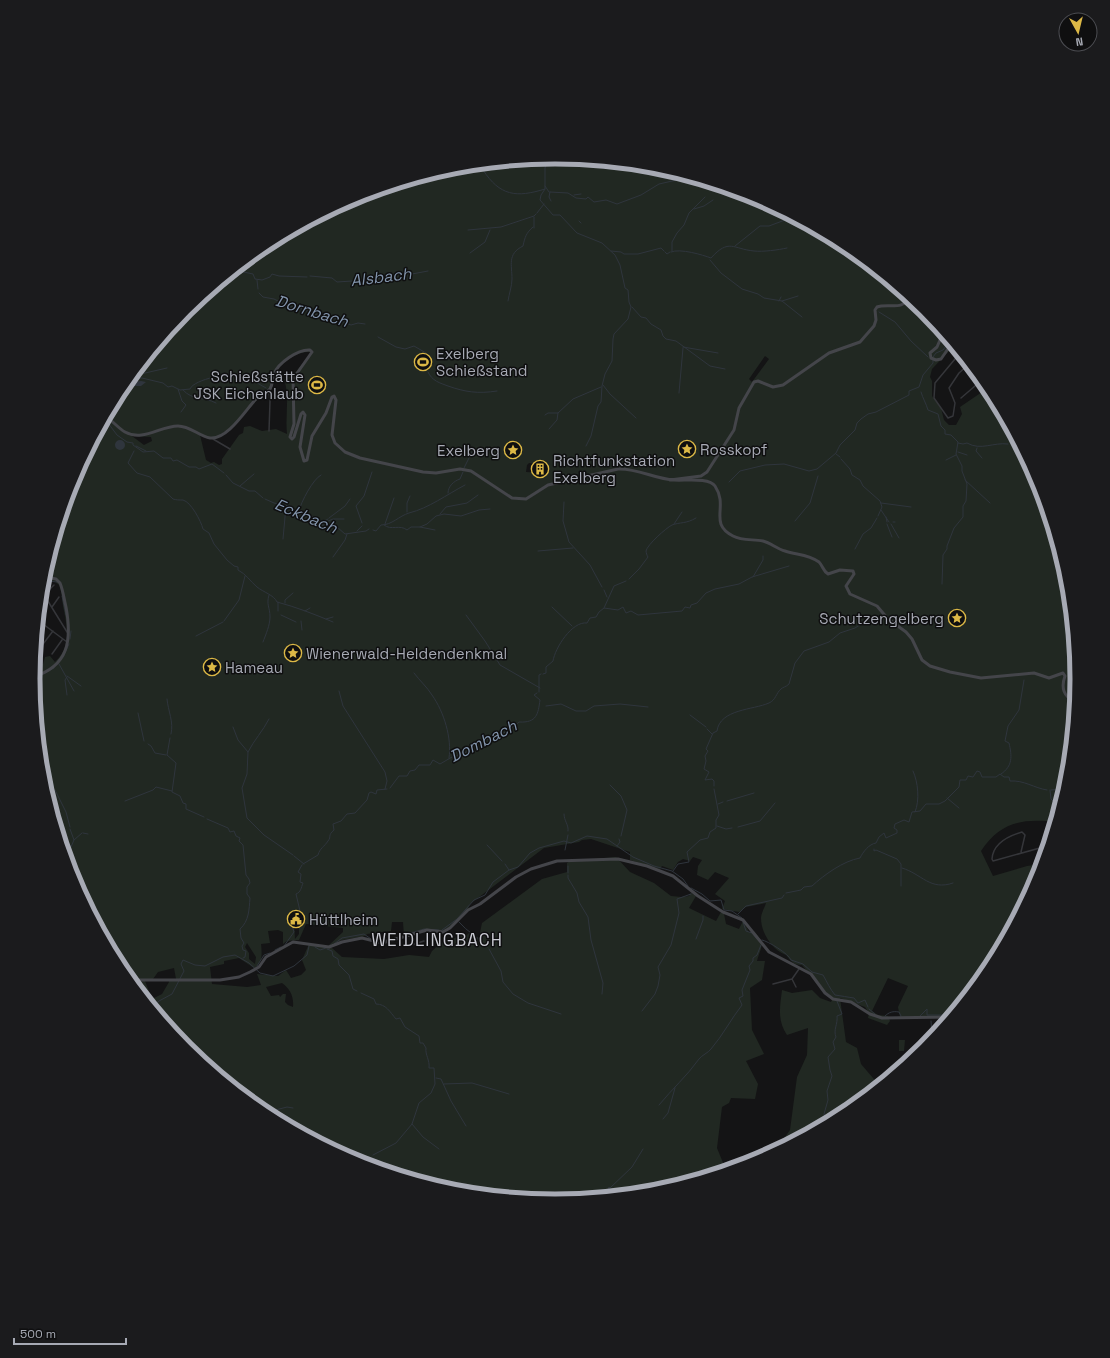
<svg xmlns="http://www.w3.org/2000/svg" width="1110" height="1358" viewBox="0 0 1110 1358" font-family="'Space Grotesk',sans-serif">
	<style>
		.green { fill: #212822; fill-rule: evenodd }
		.water { fill: #2f353d }
		.lines { fill: none; stroke-linecap: round; stroke-linejoin: round }
		.stream { stroke: #2f353d; stroke-width: 1 }
		.street { stroke: #35363a; stroke-width: 1.5 }
		.secondary { stroke: #44454a; stroke-width: 3 }
		.labels { text-anchor: middle; dominant-baseline: central; stroke-width: 3; stroke-linejoin: round; paint-order: stroke }
		.poi-label { font-size: 15px; fill: #a7aab4; stroke: #0f0f10; text-anchor: start }
		.water-label { font-size: 16px; font-style: italic; fill: #8294ab; stroke: #0f0f10 }
		.quarter-label { font-size: 17px; letter-spacing: 1px; fill: #c8c9d1; stroke: #0f0f10 }
		.rim { fill: none; stroke: #a7aab4; stroke-width: 5 }
	</style>
	<rect width="100%" height="100%" fill="#141415"/>
	<path class="green" d="M555 157 657 167 755 197 845 245 924 310 954 346 932 369 930 377 932 381V396L941 408 944 420 949 425H956L962 414 960 407 982 392 978 385 980 383 984 388 987 387 1037 479 1067 577 1077 679 1067 781 1055 822C1023 818 1000 822 981 851L993 876 1027 866 1042 864 1037 879 989 969 951 1016 900 1017 898 1007 908 986 888 978 872 1011 878 1015 888 1016 890 1021 887 1025 868 1018 869 1013 865 1007 840 998 846 1042 857 1048 861 1064 879 1085 845 1113 776 1150 790 1130 797 1077 807 1055 808 1028 787 1035C777 1020 780 1007 782 990L792 993 812 990 820 998 831 1002 832 1000 802 965C793 965 791 961 786 955 772 950 761 933 761 918 761 913 765 907 766 903L746 907 739 912 722 909 725 901 715 894 729 878 715 872 708 880 697 875 698 866 702 860 693 857 690 861 683 859 678 862 673 870 662 866 660 869 630 860V852L591 839 582 840 579 842 544 848 470 904 468 909 450 927 442 931 430 929 404 936 403 922H392L391 931 367 934 365 936 342 940 328 946 343 932V928L306 924 299 940 287 941 283 944V932L278 930 268 931 270 943 261 944C262 953 263 963 254 968L239 958 224 961V964L210 967 212 984 247 987 261 985 257 974 278 976 286 970 291 978 301 975 306 970 302 960 309 944 332 948 342 957 384 959 409 955 429 957 432 951 442 942 445 944 463 933 467 935 469 933 479 938 482 923 542 879 567 872V863L570 861 616 857 630 872 654 883 671 896 681 897 689 896 691 893 696 896 689 908 716 921 721 912 724 914 726 924 739 929 743 921 749 932 754 931C766 945 761 946 757 961H765L762 980 750 988 752 1030 764 1054 746 1061 758 1084 755 1099 731 1098 729 1103 722 1107 717 1148 726 1170 657 1191 555 1201 453 1191 355 1161 265 1113 186 1048 121 969 73 879 43 781 33 679 34 668 43 664 45 657 50 656 55 662C72 646 67 626 63 606 62 599 62 592 59 585L54 581C47 581 45 585 42 591L46 568 53 562 49 559 73 479 121 389 186 310 265 245 355 197 453 167ZM310 352 309 356 294 374 288 372V378L284 379C290 397 285 415 287 434L276 429 262 431 250 426 244 427 243 433 239 435 222 459V464L219 465 214 462 211 463 206 460 200 435 214 439 237 423 258 399 271 390C274 385 272 378 276 372 282 362 298 351 310 352ZM765 356 769 359 752 382 749 379ZM132 436 151 437 152 441 144 445ZM529 463 546 465 545 473 526 472 527 465ZM296 916 299 917V934L295 939 294 923 291 922ZM247 943 256 957 255 964 249 959V953L245 947ZM174 968 176 979H153L158 972ZM145 981H169V982L162 994 152 999ZM282 983C290 989 294 996 293 1007L288 1005 285 1002 286 994H283L280 997 279 995 271 996 266 987Z
		M899 1040H905L904 1051H899Z"/>
	<path class="water" d="M141 381 146 382 141 386H129L130 382Z
		M115 445a5 5 0 1 1 10 0a5 5 0 1 1-10 0Z"/>
	<g class="lines">
		<path class="stream" d="M548 158 545 168V189L541 195 540 200 553 215H560L577 233 602 243 615 255 620 265 625 288 628 290 629 302 631 307 628 319 614 334 613 339 612 361 605 374 602 386 601 402 598 406 591 436 586 446
			M483 170C500 196 516 198 545 189
			M545 186 549 192
			M550 192 568 193 576 198 586 199 588 197 594 202 606 200 617 204 641 195 659 184 690 177
			M550 192 549 197 551 201
			M574 195 581 194
			M694 209 704 206 713 200
			M537 213 544 204
			M534 217V228
			M579 221 581 223
			M468 230 501 227 534 216 536 214
			M735 246 760 226H769L785 220
			M611 251 621 252 624 254H638L661 248 664 251
			M672 251V242L677 233 684 225 689 213 705 197
			M665 252 667 254 670 252
			M671 252C680 248 703 255 711 258 729 238 733 249 754 251 763 252 778 250 787 248
			M470 253 485 242 490 230
			M710 260 721 273 742 289 758 294 764 298 782 301 802 317
			M234 270 253 274 255 279 262 280 270 277 272 274 279 276 307 277
			M310 276 332 278 337 282 352 281 370 280 405 273 412 274 428 271
			M257 280 258 289
			M259 293 263 297 274 299 290 307H297L317 315 334 318 351 325 358 323 365 324
			M508 301C509 294 512 286 512 279 512 265 507 254 523 246 525 237 526 233 533 227
			M779 301 781 297
			M782 301 798 296
			M632 307 641 317 646 318 651 324 661 330 663 336 666 339 676 341 710 366 725 369
			M879 312 895 322 911 341 928 357
			M378 337 396 347 405 349 414 346 426 353
			M683 347 718 353
			M933 357 936 353 943 350 950 341
			M428 372C432 381 440 383 448 386 465 392 478 394 497 391
			M132 376 167 368
			M129 379 142 378 163 383 168 387 172 386 180 390 190 389C194 379 232 372 242 375 251 378 258 384 266 388
			M603 385 610 394 636 418
			M178 389 182 401 186 405 181 412
			M183 390C193 401 203 396 216 403
			M921 392C923 399 926 403 928 410L938 414 941 426 945 430V434L951 435 958 442 956 454 962 466V471L967 484 966 501 963 506V517L954 528 947 546V549L943 555 942 584
			M679 393 683 348
			M545 415 548 413H558L573 399 601 387
			M105 419 117 435 127 442 133 443V445L143 452 154 451 163 458H171L173 461 177 460 189 467H196L199 469 212 464 224 473
			M549 429 557 420 558 413
			M958 443 963 444 967 443C981 451 993 442 1008 444
			M136 446 146 451
			M977 448 976 451 982 458
			M134 451 128 463 137 473 150 477 173 499C176 500 179 500 183 500 191 502 201 521 203 529L209 533 214 544 227 560 234 566 238 567V570C246 574 250 581 257 587 263 592 274 595 277 602 296 607 314 614 333 622
			M958 452 967 455
			M836 454 840 457
			M841 459 850 469 852 475 860 480 863 486 880 501 882 507 878 516
			M946 460 956 455
			M464 468 472 452
			M226 475 233 483 249 491H255L263 498
			M965 480 990 503
			M729 482 740 471 765 465 784 464 809 471 817 469 836 453 840 445 855 430 857 423 861 419 868 414 876 412 909 395V391L919 387 923 375 933 363V360
			M240 486 254 474
			M448 493C448 486 454 481 460 479L463 472
			M265 499 274 503 289 506C294 520 313 509 322 525L337 527 345 534 366 531 369 529
			M564 502 563 521 569 542 590 565 602 587
			M881 503 911 507
			M881 510 889 522
			M407 512V503L410 496
			M295 513 299 511C301 502 313 479 321 475
			M440 514 446 507 467 503 478 495
			M886 517 887 522
			M329 518 345 506 350 499
			M795 521 810 503 818 476
			M326 522 333 519H344
			M893 522H895
			M321 523 328 519
			M362 523 356 506 364 496 372 472
			M385 524 394 498
			M674 524 682 512
			M887 524 892 537
			M891 524 899 538
			M384 525C391 531 400 524 407 530L411 527H420L427 524 436 516 444 514 461 516 479 510 490 509
			M420 527 435 530
			M373 530 376 531 381 525C392 525 399 516 409 513 429 508 446 495 465 485
			M357 531 362 526
			M283 539 286 506
			M855 549 863 534 871 528 877 518
			M538 551 573 548
			M333 557 345 540 347 534
			M753 577 763 560V556
			M629 579 639 569 648 557C647 556 646 552 646 551 647 545 666 528 672 525 680 522 686 524 696 518
			M49 581 57 582
			M42 589 45 584
			M604 590 607 597
			M62 596 66 615
			M285 603V600L293 593
			M552 607 572 626
			M604 608 614 586 626 581
			M278 611V602
			M305 611 310 608
			M281 615 296 622
			M466 615 485 641 500 665 540 688
			M326 619 333 617
			M224 621 239 600 245 576
			M301 621 302 630
			M196 636 223 622
			M70 639 71 631
			M263 642C266 634 270 625 270 617 270 607 266 605 269 595
			M63 657 69 644
			M59 664 74 691
			M414 673C420 681 427 687 432 695 444 712 452 738 449 758
			M543 674 546 673V667L553 661C555 648 572 621 587 623L590 618 596 617 599 612 604 608 618 610 623 607 626 613 631 611 638 615 682 611 685 607 690 608 691 605 697 603 706 593 715 589 739 584 752 577 789 566
			M67 676 81 686
			M67 677 65 680 67 695
			M33 679 54 668
			M37 679 41 693
			M339 691 343 706 385 772 387 781 385 789
			M539 692V675L541 674
			M167 699C168 711 174 722 171 734
			M546 706 561 704 576 711H586L594 706 620 704 648 707
			M138 713 144 741
			M690 715 706 727
			M233 727 238 740 248 752 247 774 242 788 247 818 264 835 293 855
			M707 729 712 734
			M170 738 167 755 176 763 172 792 180 796 183 803 186 804V809L204 817
			M148 744 151 746 155 753 166 755
			M248 752C254 740 263 731 269 719
			M913 771C918 782 920 800 915 812
			M1001 774C1013 766 1012 756 1009 743L1005 741 1008 726 1019 710 1024 680
			M610 785 621 796 627 810 621 836
			M714 786V781L712 779 705 780 709 772 704 769 706 761 705 756 708 751 706 749 713 733 717 731C720 709 753 710 769 703 776 700 776 693 781 689 783 687 786 687 789 684L795 663 804 651 829 642 840 633 855 628 866 621
			M390 788 399 776H407L410 771 415 770 419 765H430L433 760 440 764 452 757 473 750 474 744C480 740 488 740 495 737 500 736 515 726 519 722 537 723 538 714 540 700L534 695 537 693
			M55 790 66 812 70 827
			M1050 790 1051 799 1059 807
			M1051 790 1065 789
			M947 798 959 808
			M125 801 153 790 156 787 172 791
			M727 801 754 793
			M718 804 723 802
			M564 814C564 821 569 825 568 831
			M207 819 228 828 230 832 234 831 236 836 240 838 239 841 243 845 246 875 249 879 250 883 247 887V894L250 898C249 910 249 921 240 929L241 938 244 943 242 946 243 950 246 951 245 957 243 958
			M717 826 726 829 732 828
			M738 827 760 821 775 803
			M83 833 88 834
			M74 840 82 833
			M487 845 502 861
			M617 846 620 842 619 839
			M874 849V851L876 850 897 859 901 864V886
			M565 850 568 835
			M66 856 67 850 70 849 74 840 70 829
			M294 856 304 864
			M303 864 318 855C320 848 324 847 328 841 332 836 327 836 334 830L333 824 341 821 347 814 355 813 367 800 369 793 371 792 376 794 377 790 387 789
			M505 864 509 870
			M568 866V873
			M902 868C922 874 930 891 953 883
			M673 871 678 864 689 862 687 852 700 840 708 838 710 832 716 828V820L719 815 714 789
			M568 875V878L577 893 579 902 588 917 591 940 603 983 602 994
			M691 888 702 894 710 901 721 900 724 910 732 911 742 918
			M786 893 801 890 804 887 812 886C824 875 843 861 860 858 863 852 869 844 876 843L879 837 884 833 886 838 897 833V830L894 828 895 824 904 820 909 822 912 812 920 811 926 804H939L945 801 959 787 960 780H966L968 776 973 777 977 771 980 772 982 777H996L1000 774 1004 777H1009L1010 781C1024 780 1034 788 1047 790
			M738 914 746 906 782 898 784 895
			M459 922C467 932 479 937 487 947
			M743 922 746 931 752 933 757 939
			M442 930 457 919 474 900 485 895 493 882 509 870 518 867 530 853 539 848 564 841 571 843 587 836 607 839 633 857 654 866 672 871 683 879 688 886
			M392 939 424 929 439 930
			M696 939 703 920V916
			M762 940C768 941 789 954 791 960L803 964 812 972 823 975C827 982 830 989 835 995 842 996 847 997 854 998L858 1003 865 1000 868 1007
			M378 941 387 940
			M334 944 342 938 364 934 371 939
			M284 946 294 932C291 921 287 918 300 911L296 894C301 892 301 888 303 883L300 882 301 874 298 872 302 865
			M315 947 320 950 326 948
			M327 949 332 951 333 956 338 959 339 965 349 975 353 989 357 991
			M489 949 501 971 503 982 513 994 528 1003 561 1014
			M275 950 281 947
			M116 959 122 967 125 968 126 972 129 977 135 978C138 988 147 997 152 1006
			M257 966 264 955 270 953
			M361 993 374 999 376 1004C386 1004 390 1012 396 1019L400 1018 405 1027 419 1036 420 1043H423L426 1048C425 1055 430 1060 429 1068H434L435 1084 431 1093 419 1103 412 1124 396 1143 373 1155
			M152 1007 159 1001 172 994 184 971 181 964 183 960 195 965 205 966 223 957 235 955 249 963 260 973 273 976 294 966 307 955 309 946
			M869 1009 875 1014
			M642 1011 655 994 658 986 660 975 658 967 671 945 679 913 677 899 691 894
			M885 1016C889 1012 893 1011 899 1012L901 1016
			M920 1016 927 1009V1015H951
			M931 1021 932 1035
			M436 1078 441 1079 451 1101 466 1126
			M444 1084 472 1083 509 1094
			M242 1094 243 1092
			M659 1105C672 1089 687 1076 699 1059 702 1055 708 1053 711 1049 723 1035 731 1019 742 1005L739 998 743 996 742 990 750 970 749 966 753 961V958L757 955 761 945
			M264 1113 287 1107 293 1108
			M663 1119 668 1113 675 1088
			M826 1123 824 1114 828 1100 827 1091 832 1076 830 1070 828 1057 835 1049 833 1042 836 1037C833 1030 838 1024 837 1016L842 1014 837 1001
			M412 1124 423 1137 439 1149
			M605 1196 609 1187 610 1188 632 1167 643 1149"/>
		<path class="street" d="M960 353 935 383 934 398 948 418 953 416 955 403 949 388 959 373 969 364
			M269 391 270 401 269 431
			M961 398 982 380
			M213 439 230 449
			M46 598 67 632
			M40 607 50 589 54 585
			M52 607 59 597
			M39 621 67 642
			M38 627 42 623
			M36 645 40 648
			M36 650 40 648 53 631
			M52 654 62 640
			M1021 852 1025 835 1022 832C1008 836 993 844 992 859L993 861 1047 846
			M404 937 408 946 424 941
			M792 979 796 987
			M773 984 792 979 799 969"/>
		<path class="secondary" d="M943 333 937 347 930 353 931 358 936 360 941 359 952 343
			M106 417C113 421 118 428 125 432 143 442 160 426 178 426 190 426 199 436 210 438 227 440 245 411 255 400 260 395 266 394 270 389 273 384 272 379 274 374 278 363 298 349 310 350L312 352 293 379 294 424 290 437 292 439 294 437 301 414 303 412 305 415 300 447 304 461 307 460 312 436 326 413 332 397 334 396 336 400 332 435 335 443 345 452 360 458 423 472 436 473 460 469 471 471 512 498 526 499 548 485 618 469C637 468 655 479 674 480 684 481 709 477 715 486 729 507 708 523 733 536 742 541 753 539 763 541 771 543 777 549 785 551 797 555 808 554 819 562 823 566 823 571 828 574L840 570 853 571 854 574 846 586 850 594 877 606 888 619 906 632 912 639 922 660 930 666 950 672 981 678 1034 673 1049 678 1063 673 1065 676C1061 687 1063 697 1075 701
			M670 480 701 476 707 472 734 430 739 408 754 382 758 381 773 387 783 385 829 353 860 342 874 326 876 320 875 310 877 307C887 303 905 311 908 297
			M33 677C69 666 72 640 66 607 64 599 63 590 60 583L56 579 51 578 42 584
			M35 698 40 704 36 711
			M130 980H220L239 977 250 972 259 967 266 957 293 942 329 947 342 942 362 938 382 943 427 930 443 932 450 928 468 910 480 904 516 877 531 869 557 861 618 859 647 866 673 876 698 896 723 912 743 920 769 952 811 974 825 993 833 999 851 1002 870 1014 882 1018 950 1017"/>
	</g>
	<defs>
		<symbol id="stadium-ring" viewBox="-11 -11 22 22"><circle r="9.5" fill="#0f0f10" stroke="#dcb846" stroke-width="1.5"/><path d="M0-5a6.5 5 0 1 0 0 10a6.5 5 0 1 0 0-10ZM-3.5-1.8h7v3.6h-7Z" fill="#dcb846"/></symbol>
		<symbol id="sight-ring" viewBox="-11 -11 22 22"><circle r="9.5" fill="#0f0f10" stroke="#dcb846" stroke-width="1.5"/><path d="M0-6L1.8-2.2L6-1.7L2.9 1.2L3.7 5.4L0 3.3L-3.7 5.4L-2.9 1.2L-6-1.7L-1.8-2.2Z" fill="#dcb846"/></symbol>
		<symbol id="building-ring" viewBox="-11 -11 22 22"><circle r="9.5" fill="#0f0f10" stroke="#dcb846" stroke-width="1.5"/><path d="M-4-6H4V6H1V3H-1V6H-4ZM-2.5-4.3h1.7v1.8h-1.7ZM.8-4.3h1.7v1.8H.8ZM-2.5-1h1.7V.8h-1.7ZM.8-1h1.7V.8H.8Z" fill="#dcb846"/></symbol>
		<symbol id="civic-ring" viewBox="-11 -11 22 22"><circle r="9.5" fill="#0f0f10" stroke="#dcb846" stroke-width="1.5"/><path d="M-.6-6.5H3V-4.5H.6V-3L4-1V1h2V6H-6V1h2V-1L-.6-3ZM-1.2 2.5V6h2.4V2.5Z" fill="#dcb846"/></symbol>
	</defs>
	<g fill-rule="evenodd">
		<use href="#stadium-ring" x="413" y="352" width="20" height="20"/>
		<use href="#stadium-ring" x="307" y="375" width="20" height="20"/>
		<use href="#sight-ring" x="677" y="439" width="20" height="20"/>
		<use href="#sight-ring" x="503" y="440" width="20" height="20"/>
		<use href="#building-ring" x="530" y="459" width="20" height="20"/>
		<use href="#sight-ring" x="947" y="608" width="20" height="20"/>
		<use href="#sight-ring" x="283" y="643" width="20" height="20"/>
		<use href="#sight-ring" x="202" y="657" width="20" height="20"/>
		<use href="#civic-ring" x="286" y="909" width="20" height="20"/>
	</g>
	<g class="labels">
		<g class="poi-label">
			<text x="436" y="353">Exelberg<tspan x="436" dy="17">Schießstand</tspan></text>
			<text x="304" y="376" text-anchor="end">Schießstätte<tspan x="304" dy="17">JSK Eichenlaub</tspan></text>
			<text x="700" y="449">Rosskopf</text>
			<text x="500" y="450" text-anchor="end">Exelberg</text>
			<text x="553" y="460">Richtfunkstation<tspan x="553" dy="17">Exelberg</tspan></text>
			<text x="944" y="618" text-anchor="end">Schutzengelberg</text>
			<text x="306" y="653">Wienerwald-Heldendenkmal</text>
			<text x="225" y="667">Hameau</text>
			<text x="309" y="919">Hüttlheim</text>
		</g>
		<g class="water-label">
			<text transform="translate(381 277) rotate(-7)">Alsbach</text>
			<text transform="translate(312 311) rotate(17)">Dornbach</text>
			<text transform="translate(306 516) rotate(23)">Eckbach</text>
			<text transform="translate(483 741) rotate(-27)">Dombach</text>
		</g>
		<g class="quarter-label">
			<text x="437" y="940">WEIDLINGBACH</text>
		</g>
	</g>
	<path d="M0 0H1110V1358H0ZM40 679a515 515 0 1 1 1030 0a515 515 0 1 1-1030 0Z" fill="#1b1b1d" fill-rule="evenodd"/>
	<path class="rim" d="M40 679a515 515 0 1 1 1030 0a515 515 0 1 1-1030 0Z"/>
	<g transform="translate(1078 32) rotate(172)"><circle r="19" fill="#0f0f10" stroke="#4c4d52"/>
	<path d="M0-3L7 15L0 10L-7 15Z" fill="#dcb846"/>
	<text y="-6" font-size="11" font-weight="bold" text-anchor="middle" fill="#a7aab4">N</text>
	</g>
	<path d="M14 1338v6h112v-6" fill="none" stroke="#a7aab4" stroke-width="2"/>
	<text x="20" y="1338" font-size="12" fill="#a7aab4" stroke="#0f0f10" stroke-width="3" paint-order="stroke">500 m</text>
</svg>
